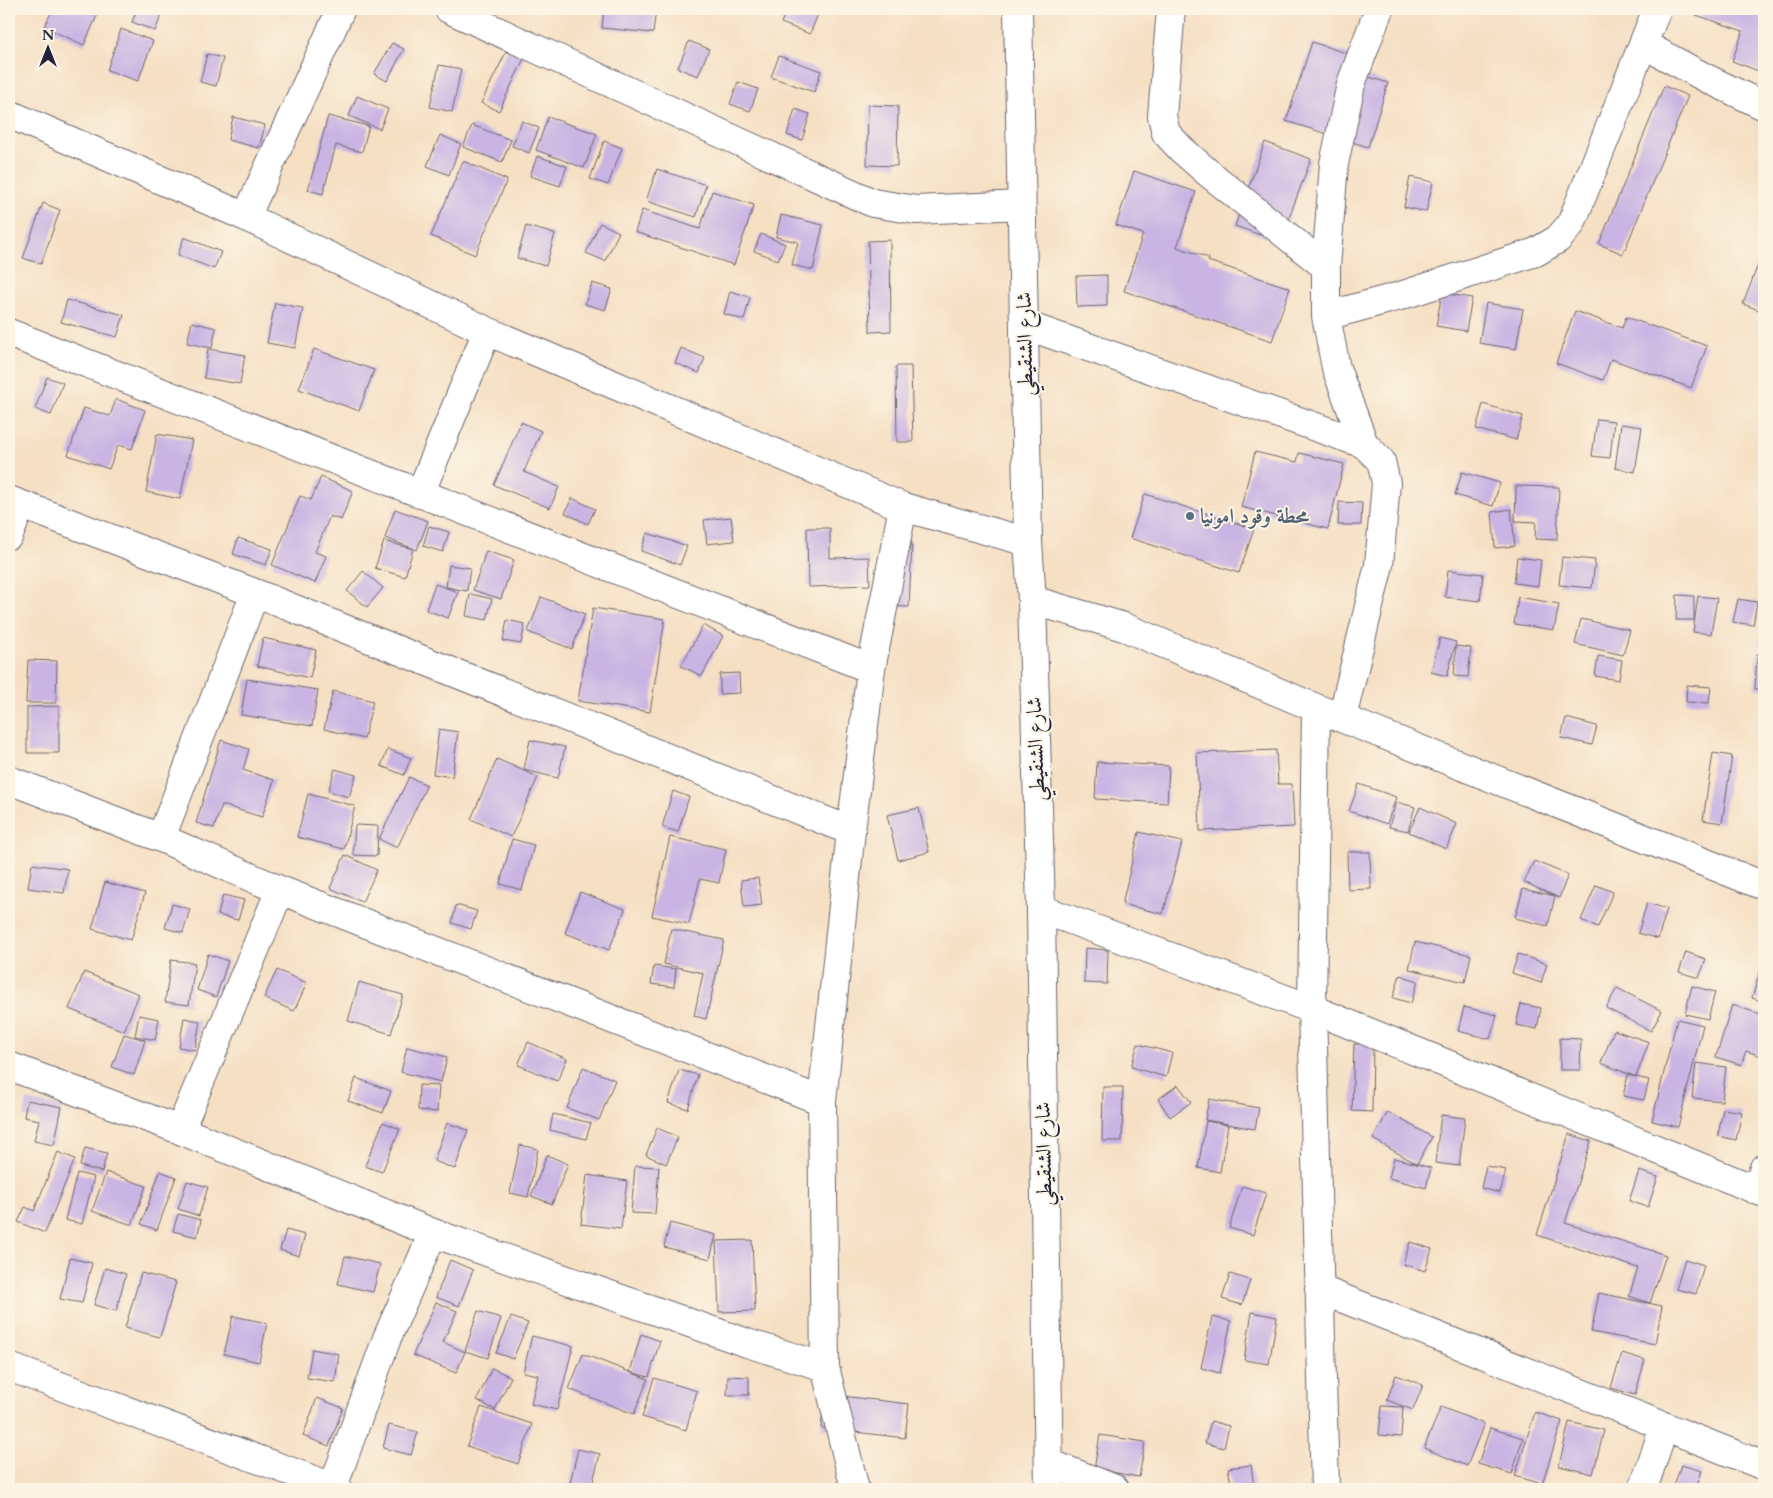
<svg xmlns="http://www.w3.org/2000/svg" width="1773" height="1498" viewBox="0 0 1773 1498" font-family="Cardo,Amiri,serif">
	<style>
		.building { fill: #c9b4e3 }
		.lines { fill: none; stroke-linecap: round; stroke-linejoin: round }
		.minor-casing { stroke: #6c646b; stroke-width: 30 }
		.minor { stroke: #fff; stroke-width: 28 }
		.service-dot { fill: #5c6f8a; stroke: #fcf5e5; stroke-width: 2 }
		.labels { text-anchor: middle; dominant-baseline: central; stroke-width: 4; stroke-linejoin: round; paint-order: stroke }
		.street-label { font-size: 21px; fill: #22223b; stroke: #fcf5e5 }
		.service-label { font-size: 21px; font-weight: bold; fill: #4e5e75; stroke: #fcf5e5; text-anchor: start }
	</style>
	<rect width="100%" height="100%" fill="#fcf5e5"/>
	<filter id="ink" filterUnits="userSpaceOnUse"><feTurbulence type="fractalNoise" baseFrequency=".02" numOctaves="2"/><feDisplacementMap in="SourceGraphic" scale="10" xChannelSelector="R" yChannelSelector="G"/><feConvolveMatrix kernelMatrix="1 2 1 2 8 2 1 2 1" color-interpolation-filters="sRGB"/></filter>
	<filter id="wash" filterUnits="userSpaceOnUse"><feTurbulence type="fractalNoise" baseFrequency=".0096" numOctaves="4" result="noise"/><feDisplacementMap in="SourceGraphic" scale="20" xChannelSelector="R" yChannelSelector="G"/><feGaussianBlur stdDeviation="1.12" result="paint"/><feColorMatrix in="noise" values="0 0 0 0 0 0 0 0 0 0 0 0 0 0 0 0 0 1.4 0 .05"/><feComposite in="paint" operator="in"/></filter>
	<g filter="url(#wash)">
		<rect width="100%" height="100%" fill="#f5e0c4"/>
		<g id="blocks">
			<path class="building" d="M53 9H100L84 45 44 27Z
				M137 9H164L155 31 132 22Z
				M604 9H656L653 33 602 28Z
				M787 9H820L810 34 781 23Z
				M1699 9H1754L1753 10 1764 14V73L1732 61 1743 31 1696 15Z
				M121 29 153 41 138 81 107 70Z
				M689 41 709 49 698 76 678 68Z
				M1312 42 1355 56 1350 71 1388 83 1368 147 1286 121Z
				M392 43 404 49 387 81 374 74Z
				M509 46 526 54 499 111 481 103Z
				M207 54 223 58 216 86 200 82Z
				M779 56 821 71 814 92 771 77Z
				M439 65 461 69 452 112 430 107Z
				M738 82 758 89 750 111 730 104Z
				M1664 86 1688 96 1623 254 1599 244Z
				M357 96 388 109 380 129 349 116Z
				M868 105 898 106 897 166 867 165Z
				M795 109 810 114 802 140 787 135Z
				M328 116 369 126 362 152 336 145 323 194 308 190Z
				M233 117 265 125 259 148 228 140Z
				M548 117 597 134 584 168 536 150Z
				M522 121 539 128 529 153 512 146Z
				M472 125 511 140 502 162 463 147Z
				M440 135 461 144 449 175 427 166Z
				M604 141 622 148 608 185 590 179Z
				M1265 142 1311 159 1280 242 1235 226Z
				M537 156 567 166 560 186 530 176Z
				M463 161 507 180 475 255 431 236Z
				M657 169 706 185 696 217 646 201Z
				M1134 171 1196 192 1177 247 1209 258 1208 261 1290 288 1272 341 1124 291 1143 234 1116 225Z
				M1410 177 1433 182 1426 212 1404 207Z
				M712 191 754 205 734 265 635 232 642 210 700 229Z
				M43 203 60 210 41 264 23 258Z
				M781 215 823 225 813 270 792 265 798 242 776 237Z
				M600 223 619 232 605 261 586 253Z
				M526 226 555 234 546 266 517 258Z
				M761 234 785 244 778 260 754 251Z
				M184 237 221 252 214 269 178 255Z
				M890 240 891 331 870 332 868 241Z
				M1764 249V312L1743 304Z
				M1107 275V306L1077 307 1076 276Z
				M592 283 612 289 605 310 585 304Z
				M730 291 750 297 744 320 724 314Z
				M1442 293 1472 298 1466 331 1436 326Z
				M67 300 124 315 117 337 61 322Z
				M275 303 303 308 295 348 267 343Z
				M1486 303 1523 309 1516 349 1479 343Z
				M1575 311 1622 328 1626 317 1707 346 1691 388 1611 359 1603 380 1556 363Z
				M192 322 216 328 212 348 187 343Z
				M681 348 705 358 699 373 675 363Z
				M208 349 245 355 240 384 204 378Z
				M314 349 374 370 359 411 299 389Z
				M896 366H911L913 442H897Z
				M47 377 63 383 51 415 35 409Z
				M116 399 145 410 132 449 118 445 109 469 68 455 84 408 110 416Z
				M1483 404 1523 416 1516 440 1476 429Z
				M1597 419 1614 421 1610 458 1592 456Z
				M521 422 541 431 524 472 559 487 550 508 494 485Z
				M1621 424 1642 427 1635 472 1615 468Z
				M157 434 192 440 180 499 146 492Z
				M1255 452 1297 462 1299 453 1344 464 1328 529 1241 507Z
				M1462 472 1500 483 1493 506 1455 495Z
				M321 477 353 491 341 520 330 516 315 552 326 556 315 583 272 565 300 496 311 500Z
				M1516 486 1559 487 1557 540 1535 539 1536 522 1515 521Z
				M1145 494 1254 529 1239 573 1130 538Z
				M572 498 595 509 588 524 565 513Z
				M1339 502 1362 503 1361 525H1338Z
				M395 509 428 521 417 550 385 538Z
				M1511 509 1515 546 1495 548 1492 512Z
				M731 517 734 541 707 544 704 520Z
				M429 526 449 532 443 552 423 546Z
				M807 528H830V558L869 557 870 585 808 587Z
				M647 533 687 546 680 565 641 551Z
				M238 538 272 549 266 565 233 554Z
				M384 541 413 549 405 577 375 568Z
				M884 541 912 542 909 607 882 606Z
				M486 551 514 560 501 599 473 590Z
				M1517 557 1541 560 1538 586 1514 583Z
				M1562 557 1595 560 1592 588 1559 585Z
				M449 565 470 568 467 591 446 587Z
				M1448 570 1483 574 1480 601 1445 597Z
				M363 571 383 588 367 607 347 591Z
				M435 584 458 592 448 618 426 610Z
				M470 594 492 599 487 620 466 616Z
				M1677 595 1694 596V620H1676Z
				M1698 596 1717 598 1711 634 1693 632Z
				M541 597 585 614 572 649 528 632Z
				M1518 597 1559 604 1554 630 1514 624Z
				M1738 599 1757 602 1753 625 1733 622Z
				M593 608 665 619 650 712 578 701Z
				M1581 619 1630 630 1623 655 1575 644Z
				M507 620 525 624 521 644 503 641Z
				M1763 622H1764V646L1759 645Z
				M703 625 723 636 702 676 681 666Z
				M263 638 316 650 310 678 257 666Z
				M1440 638 1456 642 1447 676 1431 672Z
				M1456 646 1471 648 1468 677 1454 676Z
				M1757 654 1764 655V689H1755Z
				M1598 656 1622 660 1619 680 1595 676Z
				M28 660 57 661 56 703H26Z
				M739 673 740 693 720 694V674Z
				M247 679 318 690 312 726 241 715Z
				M1687 685 1711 687 1709 703 1686 702Z
				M333 691 373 701 364 739 324 729Z
				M59 706V753H27V707Z
				M1566 718 1597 726 1592 745 1561 738Z
				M439 729 458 732 452 777 433 774Z
				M221 740 249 749 243 770 274 780 262 817 222 805 214 828 196 823Z
				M530 740 565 747 558 778 524 770Z
				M388 749 411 758 404 775 381 766Z
				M1276 750 1278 784H1292L1294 827 1200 831 1197 753Z
				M1713 753 1732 756 1722 823 1703 820Z
				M497 759 538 777 511 837 471 819Z
				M1097 762 1169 766 1167 803 1095 799Z
				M335 769 356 775 349 797 328 791Z
				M409 777 427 785 397 848 379 839Z
				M1359 784 1396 797 1387 824 1349 811Z
				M673 791 689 797 678 832 662 827Z
				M308 794 355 806 344 849 297 837Z
				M1396 802 1415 807 1408 831 1389 827Z
				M1420 807 1457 824 1446 849 1409 832Z
				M919 808 929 852 898 860 887 815Z
				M355 825 378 826 377 856 353 855Z
				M1139 832 1182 842 1163 914 1122 904Z
				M670 837 726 849 719 883 700 879 689 924 652 916Z
				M512 839 534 845 522 890 500 884Z
				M1347 852H1370L1371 889 1348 890Z
				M345 855 377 870 362 902 330 888Z
				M1534 861 1568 875 1559 898 1524 882Z
				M32 864 68 869 64 893 28 888Z
				M758 878 762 905 744 907 741 880Z
				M105 882 145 893 131 940 92 929Z
				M1596 885 1613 892 1598 927 1581 920Z
				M1523 889 1555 896 1548 926 1515 918Z
				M580 892 625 909 609 950 565 933Z
				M223 895 244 900 238 920 218 915Z
				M1647 903 1667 909 1658 939 1638 933Z
				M172 904 190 909 183 933 165 928Z
				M456 905 477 911 471 929 452 923Z
				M671 929 724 940 706 1019 694 1016 703 973 664 964Z
				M1415 942 1471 955 1465 982 1409 969Z
				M1085 948 1108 950 1107 984 1084 983Z
				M1686 952 1706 959 1699 978 1679 972Z
				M208 954 228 961 216 997 197 990Z
				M1518 954 1547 964 1541 983 1512 973Z
				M171 960 195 963 189 1005 165 1002Z
				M1763 961 1764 962V1002L1752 998Z
				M654 966 676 969 674 987 651 984Z
				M277 970 307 983 294 1011 264 998Z
				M84 972 139 994 124 1031 69 1009Z
				M1400 975 1418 981 1411 1003 1393 998Z
				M359 982 403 995 391 1034 348 1021Z
				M1692 986 1715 992 1708 1019 1685 1014Z
				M1617 988 1662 1011 1651 1031 1606 1008Z
				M1521 1004 1541 1008 1537 1029 1516 1025Z
				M1732 1005 1764 1015V1057L1746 1051 1741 1065 1716 1057Z
				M1464 1007 1497 1015 1490 1039 1458 1031Z
				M139 1015 159 1019 155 1040 135 1036Z
				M184 1018 200 1021 195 1050 179 1047Z
				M1677 1019 1703 1025 1678 1127 1652 1121Z
				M1614 1030 1649 1042 1636 1077 1601 1063Z
				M124 1034 145 1040 134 1075 112 1067Z
				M1560 1038 1581 1039 1580 1070H1560Z
				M528 1042 567 1059 557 1081 518 1065Z
				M1138 1044 1172 1053 1166 1077 1131 1067Z
				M1354 1044H1373L1372 1112 1352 1111Z
				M407 1047 447 1057 441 1082 401 1072Z
				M1696 1063 1726 1067 1722 1101 1692 1098Z
				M583 1067 615 1080 599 1120 567 1108Z
				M679 1070 698 1075 688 1109 668 1103Z
				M1628 1075 1649 1080 1644 1100 1623 1096Z
				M356 1078 391 1091 383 1113 348 1101Z
				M419 1085 439 1086 437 1112 418 1110Z
				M1178 1085 1191 1102 1170 1117 1158 1099Z
				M1103 1087H1123L1122 1141H1102Z
				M1209 1099 1259 1108 1255 1129 1205 1120Z
				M27 1100 62 1107 54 1145 34 1141 39 1120 24 1117Z
				M1723 1109 1742 1112 1736 1140 1718 1136Z
				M1388 1112 1432 1137 1417 1164 1431 1168 1426 1188 1389 1178 1394 1158 1417 1164 1373 1139Z
				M553 1114 591 1123 586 1139 550 1130Z
				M1441 1115 1465 1118 1459 1166 1435 1163Z
				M1206 1121 1228 1125 1220 1172 1198 1168Z
				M383 1122 400 1129 382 1172 365 1166Z
				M447 1123 468 1130 455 1169 434 1161Z
				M657 1128 678 1137 666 1164 646 1155Z
				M1569 1134 1591 1141 1565 1223 1666 1255 1650 1303 1629 1296 1638 1268 1537 1235Z
				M520 1145 538 1149 528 1197 510 1193Z
				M85 1148 107 1153 102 1172 80 1166Z
				M58 1152 75 1159 45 1233 18 1222 25 1207 34 1211Z
				M547 1155 568 1164 552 1204 531 1196Z
				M635 1166 659 1167 655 1214 631 1213Z
				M1486 1166 1506 1170 1500 1193 1481 1188Z
				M160 1171 176 1177 157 1230 141 1224Z
				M1639 1171 1658 1177 1648 1207 1629 1201Z
				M106 1172 146 1186 132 1225 92 1211Z
				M77 1173 94 1177 82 1224 65 1220Z
				M587 1175 627 1181 621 1229 581 1224Z
				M187 1181 208 1187 199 1216 178 1209Z
				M1242 1186 1266 1193 1253 1235 1229 1228Z
				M178 1214 201 1220 197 1237 173 1231Z
				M670 1223 716 1235 710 1259 664 1247Z
				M286 1230 305 1235 299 1256 280 1250Z
				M752 1240 755 1311 719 1312 716 1241Z
				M1410 1242 1432 1249 1425 1271 1403 1264Z
				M345 1256 380 1264 373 1292 338 1284Z
				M70 1258 92 1263 82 1303 60 1299Z
				M1685 1259 1704 1265 1696 1294 1676 1289Z
				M450 1260 473 1270 459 1306 436 1297Z
				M105 1268 126 1274 116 1311 94 1305Z
				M141 1273 176 1282 160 1337 125 1328Z
				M1230 1274 1250 1280 1242 1305 1222 1299Z
				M1599 1293 1662 1306 1655 1344 1591 1332Z
				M436 1302 457 1311 443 1342 465 1352 456 1373 413 1355Z
				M478 1311 501 1318 488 1358 465 1351Z
				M1252 1312 1277 1317 1269 1364 1244 1360Z
				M233 1316 267 1323 259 1362 224 1354Z
				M511 1317 528 1323 513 1359 496 1353Z
				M1212 1317 1231 1321 1220 1373 1201 1368Z
				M641 1334 660 1341 649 1377 630 1372Z
				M532 1336 573 1346 557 1410 531 1404 538 1375 523 1372Z
				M312 1349 339 1354 335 1382 307 1378Z
				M1622 1353 1645 1360 1635 1395 1611 1388Z
				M583 1354 648 1379 634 1414 569 1389Z
				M492 1368 511 1377 495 1410 477 1400Z
				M1396 1375 1423 1385 1413 1410 1387 1400Z
				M728 1376 749 1377V1395H727Z
				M654 1378 697 1391 686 1430 642 1417Z
				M825 1394 909 1404 905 1438 821 1428Z
				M317 1398 343 1408 329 1446 303 1436Z
				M1382 1406 1403 1407 1401 1437 1379 1435Z
				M481 1407 532 1424 518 1464 467 1446Z
				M1441 1407 1484 1424 1467 1466 1424 1448Z
				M1535 1412 1562 1421 1542 1484 1515 1476Z
				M1211 1421 1229 1426 1224 1448 1205 1443Z
				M1569 1422 1604 1430 1593 1474 1559 1466Z
				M389 1425 418 1432 411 1455 383 1448Z
				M1490 1428 1523 1438 1512 1474 1478 1464Z
				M1100 1435 1145 1442 1139 1477 1094 1469Z
				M578 1449 600 1454 591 1489H580L569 1487Z
				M1251 1465 1254 1488 1232 1489 1228 1468Z
				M1681 1465 1702 1471 1696 1489H1673Z"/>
		</g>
	</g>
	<g filter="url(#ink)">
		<use href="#blocks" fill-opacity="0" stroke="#6c646b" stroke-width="1"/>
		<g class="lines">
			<defs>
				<path id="minor" d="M449 9 873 203 916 210 1021 205
					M1018 9 1028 542 1032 600 1041 909 1049 1489
					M1171 9 1162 116 1166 133 1181 149 1206 171 1326 267
					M1643 44 1704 77 1764 106
					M9 114 246 217 487 331 903 507 1028 542
					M246 217 341 9
					M1326 316 1400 296 1536 252 1558 239 1571 224 1657 9
					M1025 325 1364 444 1381 461 1386 483 1379 565 1342 718
					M9 333 871 669
					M1364 444 1336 368 1326 316V267L1334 164 1351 84 1379 9
					M420 494 487 331
					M9 500 255 593 851 831
					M9 535 21 505
					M1032 600 1124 627 1316 708 1764 886
					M1316 708 1312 1009 1325 1489
					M9 780 161 838 280 890 822 1101
					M161 838 255 593
					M1041 909 1312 1009 1764 1193
					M9 1066 180 1130 433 1233 747 1343 825 1367
					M180 1130 280 890
					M1756 1190 1764 1168
					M1319 1289 1764 1466
					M9 1367 338 1489
					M1049 1463 1115 1489
					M333 1487 387 1338 433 1233
					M855 1489 825 1367 822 1101 851 831 871 669 903 507
					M1643 1489 1664 1427"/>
			</defs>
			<use href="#minor" class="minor-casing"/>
			<use href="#minor" class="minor"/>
		</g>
	</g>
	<circle class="service-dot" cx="1190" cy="516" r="5"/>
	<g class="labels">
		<g class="street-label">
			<text transform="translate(1025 344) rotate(-91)">شارع الشنقيطي</text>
			<text transform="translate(1036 749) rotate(-92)">شارع الشنقيطي</text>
			<text transform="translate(1044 1154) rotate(-91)">شارع الشنقيطي</text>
		</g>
		<g class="service-label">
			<text x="1200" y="516">محطة وقود امونيا</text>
		</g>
	</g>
	<rect width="1773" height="1498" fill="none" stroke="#fcf5e5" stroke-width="30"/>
	<g transform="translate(48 48)" stroke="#fcf5e5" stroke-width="4" paint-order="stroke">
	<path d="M0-4L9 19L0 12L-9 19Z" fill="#22223b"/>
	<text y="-8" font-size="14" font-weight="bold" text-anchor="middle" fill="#22223b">N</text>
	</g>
</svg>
